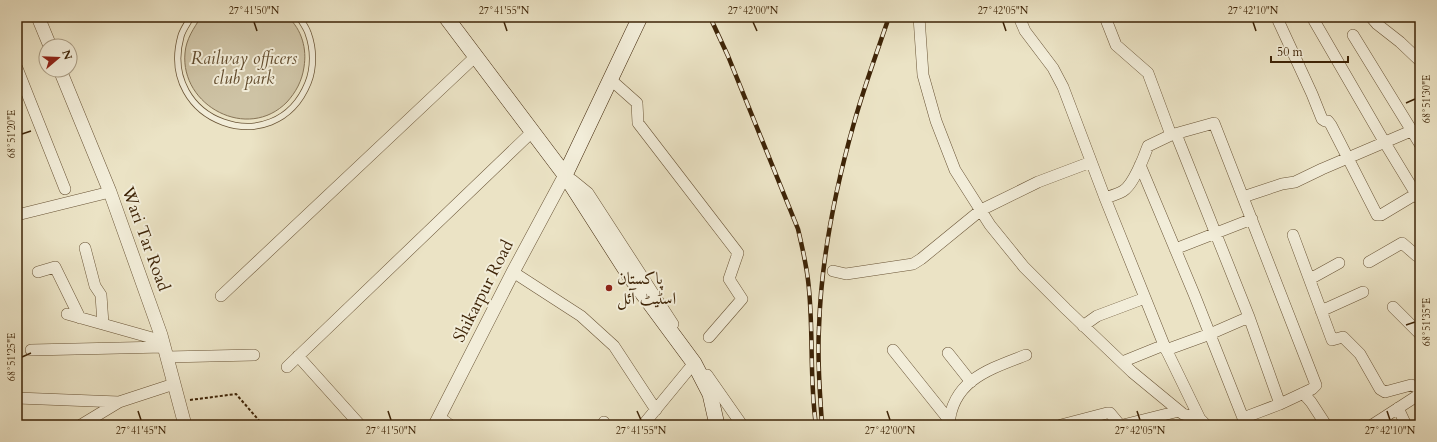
<svg xmlns="http://www.w3.org/2000/svg" width="1437" height="442" viewBox="0 0 1437 442" font-family="Cardo,Amiri,serif">
	<style>
		.green { fill: #cec3a5; stroke: #867456 }
		.lines { fill: none; stroke-linecap: round; stroke-linejoin: round }
		.service-casing { stroke: #695436; stroke-width: 7 }
		.minor-casing { stroke: #695436; stroke-width: 12 }
		.tertiary-casing { stroke: #695436; stroke-width: 14 }
		.secondary-casing { stroke: #3e2407; stroke-width: 16 }
		.path { stroke: #3e2407; stroke-width: 2; stroke-dasharray: 3 2; stroke-linecap: butt }
		.service { stroke: #f2edd9; stroke-width: 5.5 }
		.minor { stroke: #f2edd9; stroke-width: 11 }
		.tertiary { stroke: #f2edd9; stroke-width: 13 }
		.secondary { stroke: #f2edd9; stroke-width: 15 }
		.rail-casing { stroke: #3e2407; stroke-width: 4.5 }
		.rail { stroke: #f2edd9; stroke-width: 3; stroke-dasharray: 9; stroke-linecap: butt }
		.ticks { fill: none; stroke: #3e2407; stroke-width: 1.5 }
		.poi-dot { fill: #8f2418; stroke: #f2edd9; stroke-width: 1.5 }
		.labels { text-anchor: middle; dominant-baseline: central; stroke-width: 4; stroke-linejoin: round; paint-order: stroke }
		.park-label { font-size: 17px; font-style: italic; fill: #624c2e; stroke: #f2edd9 }
		.street-label { font-size: 17px; fill: #3e2407; stroke: #f2edd9 }
		.poi-label { font-size: 17px; fill: #3e2407; stroke: #f2edd9; text-anchor: start }
		.neatline { fill: none; stroke: #3e2407; stroke-width: 1.5 }
		.ticks-label { font-size: 10px; text-anchor: middle; fill: #3e2407 }
	</style>
	<rect width="100%" height="100%" fill="#ebe3c5"/>
	<filter id="stains"><feTurbulence type="fractalNoise" baseFrequency=".005" numOctaves="4"/><feColorMatrix values="0 0 0 0 .2 0 0 0 0 .09 0 0 0 0 .02 0 0 0 .5 -.17"/></filter>
	<radialGradient id="worn" r=".72"><stop offset=".6" stop-color="#630" stop-opacity="0"/><stop offset="1" stop-color="#630" stop-opacity=".3"/></radialGradient>
	<path class="green" d="M201 17H288C302 30 307 49 304 67 302 81 296 92 287 102 248 142 180 106 185 53 186 39 194 28 201 17Z"/>
	<g class="lines">
		<defs>
			<path id="service" d="M191 17C188 23 183 29 181 36 157 122 275 164 308 83 314 68 314 49 308 33 306 27 302 22 299 17"/>
			<path id="minor" d="M919 17 923 75 936 121 955 170 990 225 1024 267 1066 309 1132 372 1183 414 1200 419 1206 425
				M1019 17 1025 31 1053 68 1063 87 1105 198 1164 345 1200 419
				M1105 17 1116 45 1148 73 1171 135
				M1312 17 1385 143 1419 199
				M1371 17 1377 24 1400 42 1420 61
				M1277 18 1312 94 1322 119 1325 121H1328L1331 125 1377 215H1381L1416 194
				M1353 35 1420 144
				M17 68 65 189
				M610 79 637 103 638 123 738 253 729 279 742 299 709 337
				M1176 134 1249 317 1280 404
				M572 180 588 193 673 324
				M1243 197 1282 184 1295 182 1322 169 1411 131
				M1105 198C1111 196 1118 194 1123 191 1133 185 1144 157 1148 146L1171 135 1214 123 1316 385 1312 389 1280 404 1243 418 1194 294 1140 165
				M17 215 110 192
				M1293 235 1332 340 1343 337 1360 354 1380 389 1385 392 1411 385 1420 388
				M85 248 95 286 101 295 103 324
				M1175 249 1252 219
				M1369 262 1402 243 1417 256H1420
				M833 271 846 274 913 264 921 259 981 210 1038 182 1091 162
				M38 272 55 267 80 318
				M513 272 581 316 614 346 656 410
				M1310 279 1339 263
				M221 296 476 56
				M1393 307 1420 334
				M1321 311 1363 292
				M67 314 163 341
				M1083 326 1097 316 1145 298
				M31 350 164 347
				M893 350 949 420
				M1166 350 1210 334 1249 317
				M948 353 971 382
				M298 356 360 425
				M167 357 254 355
				M1122 362 1164 345
				M287 367 533 131
				M707 375 742 425
				M1303 393 1311 402 1326 425
				M17 398 119 402
				M1398 408 1406 425
				M439 417 450 425
				M81 425 119 402 174 384
				M602 425 604 422
				M643 425 694 363
				M949 425C952 380 990 369 1026 355
				M1061 425 1107 413H1110L1120 425
				M1123 425 1179 411
				M1372 425 1420 394"/>
			<path id="tertiary" d="M38 17 50 46
				M60 70 110 192 161 335 185 425
				M435 425 513 272 565 175"/>
			<path id="secondary" d="M446 17 565 175 629 275 694 363 710 394 717 425
				M565 175 640 17"/>
		</defs>
		<use href="#service" class="service-casing"/>
		<use href="#minor" class="minor-casing"/>
		<use href="#tertiary" class="tertiary-casing"/>
		<use href="#secondary" class="secondary-casing"/>
		<path class="path" d="M190 400 236 394 263 425"/>
		<use href="#service" class="service"/>
		<use href="#minor" class="minor"/>
		<use href="#tertiary" class="tertiary"/>
		<use href="#secondary" class="secondary"/>
		<defs>
			<path id="rail" d="M710 17 728 56 798 229C802 246 806 263 808 280 814 328 809 377 816 425
				M822 425C820 393 817 361 819 328 821 259 835 190 854 123 864 87 877 52 889 17"/>
		</defs>
		<use href="#rail" class="rail-casing"/>
		<use href="#rail" class="rail"/>
	</g>
	<path class="ticks" d="M254 22 257 31M504 22 507 31M753 22 757 31M1003 22 1006 31M1253 22 1256 31M1406 103 1415 99M22 134 31 131M1406 325 1415 322M22 357 31 353M138 411 141 420M388 411 391 420M637 411 641 420M887 411 890 420M1137 411 1140 420M1387 411 1390 420"/>
	<circle class="poi-dot" cx="609" cy="288" r="4"/>
	<g class="labels">
		<g class="park-label">
			<text x="244" y="58">Railway officers<tspan x="244" dy="20">club park</tspan></text>
		</g>
		<g class="street-label">
			<text transform="translate(146 239) rotate(70)">Wari Tar Road</text>
			<text transform="translate(483 291) rotate(-63)">Shikarpur Road</text>
		</g>
		<g class="poi-label">
			<text x="617" y="278">پاکستان<tspan x="617" dy="20">اسٹیٹ آئل</tspan></text>
		</g>
	</g>
	<rect width="1437" height="442" fill="none" stroke="#ebe3c5" stroke-width="44"/>
	<g transform="translate(58 58) rotate(71)"><circle r="19" fill="#f2edd9" stroke="#aa9d85"/>
	<path d="M0-3L7 15L0 10L-7 15Z" fill="#8f2418"/>
	<text y="-6" font-size="11" font-weight="bold" text-anchor="middle" fill="#3e2407">N</text>
	</g>
	<path d="M1271 56v6h77v-6" fill="none" stroke="#3e2407" stroke-width="2"/>
	<text x="1277" y="56" font-size="12" fill="#3e2407" stroke="#f2edd9" stroke-width="3" paint-order="stroke">50 m</text>
	<rect x="22" y="22" width="1393" height="398" class="neatline"/>
	<g class="ticks-label">
		<text x="254" y="14">27°41'50"N</text>
		<text x="504" y="14">27°41'55"N</text>
		<text x="753" y="14">27°42'00"N</text>
		<text x="1003" y="14">27°42'05"N</text>
		<text x="1253" y="14">27°42'10"N</text>
		<text transform="translate(1426 99) rotate(-90)" y="4">68°51'30"E</text>
		<text transform="translate(11 134) rotate(-90)" y="4">68°51'20"E</text>
		<text transform="translate(1426 322) rotate(-90)" y="4">68°51'35"E</text>
		<text transform="translate(11 357) rotate(-90)" y="4">68°51'25"E</text>
		<text x="141" y="434">27°41'45"N</text>
		<text x="391" y="434">27°41'50"N</text>
		<text x="641" y="434">27°41'55"N</text>
		<text x="890" y="434">27°42'00"N</text>
		<text x="1140" y="434">27°42'05"N</text>
		<text x="1390" y="434">27°42'10"N</text>
	</g>
	<rect width="100%" height="100%" filter="url(#stains)"/>
	<rect width="100%" height="100%" fill="url(#worn)"/>
</svg>
